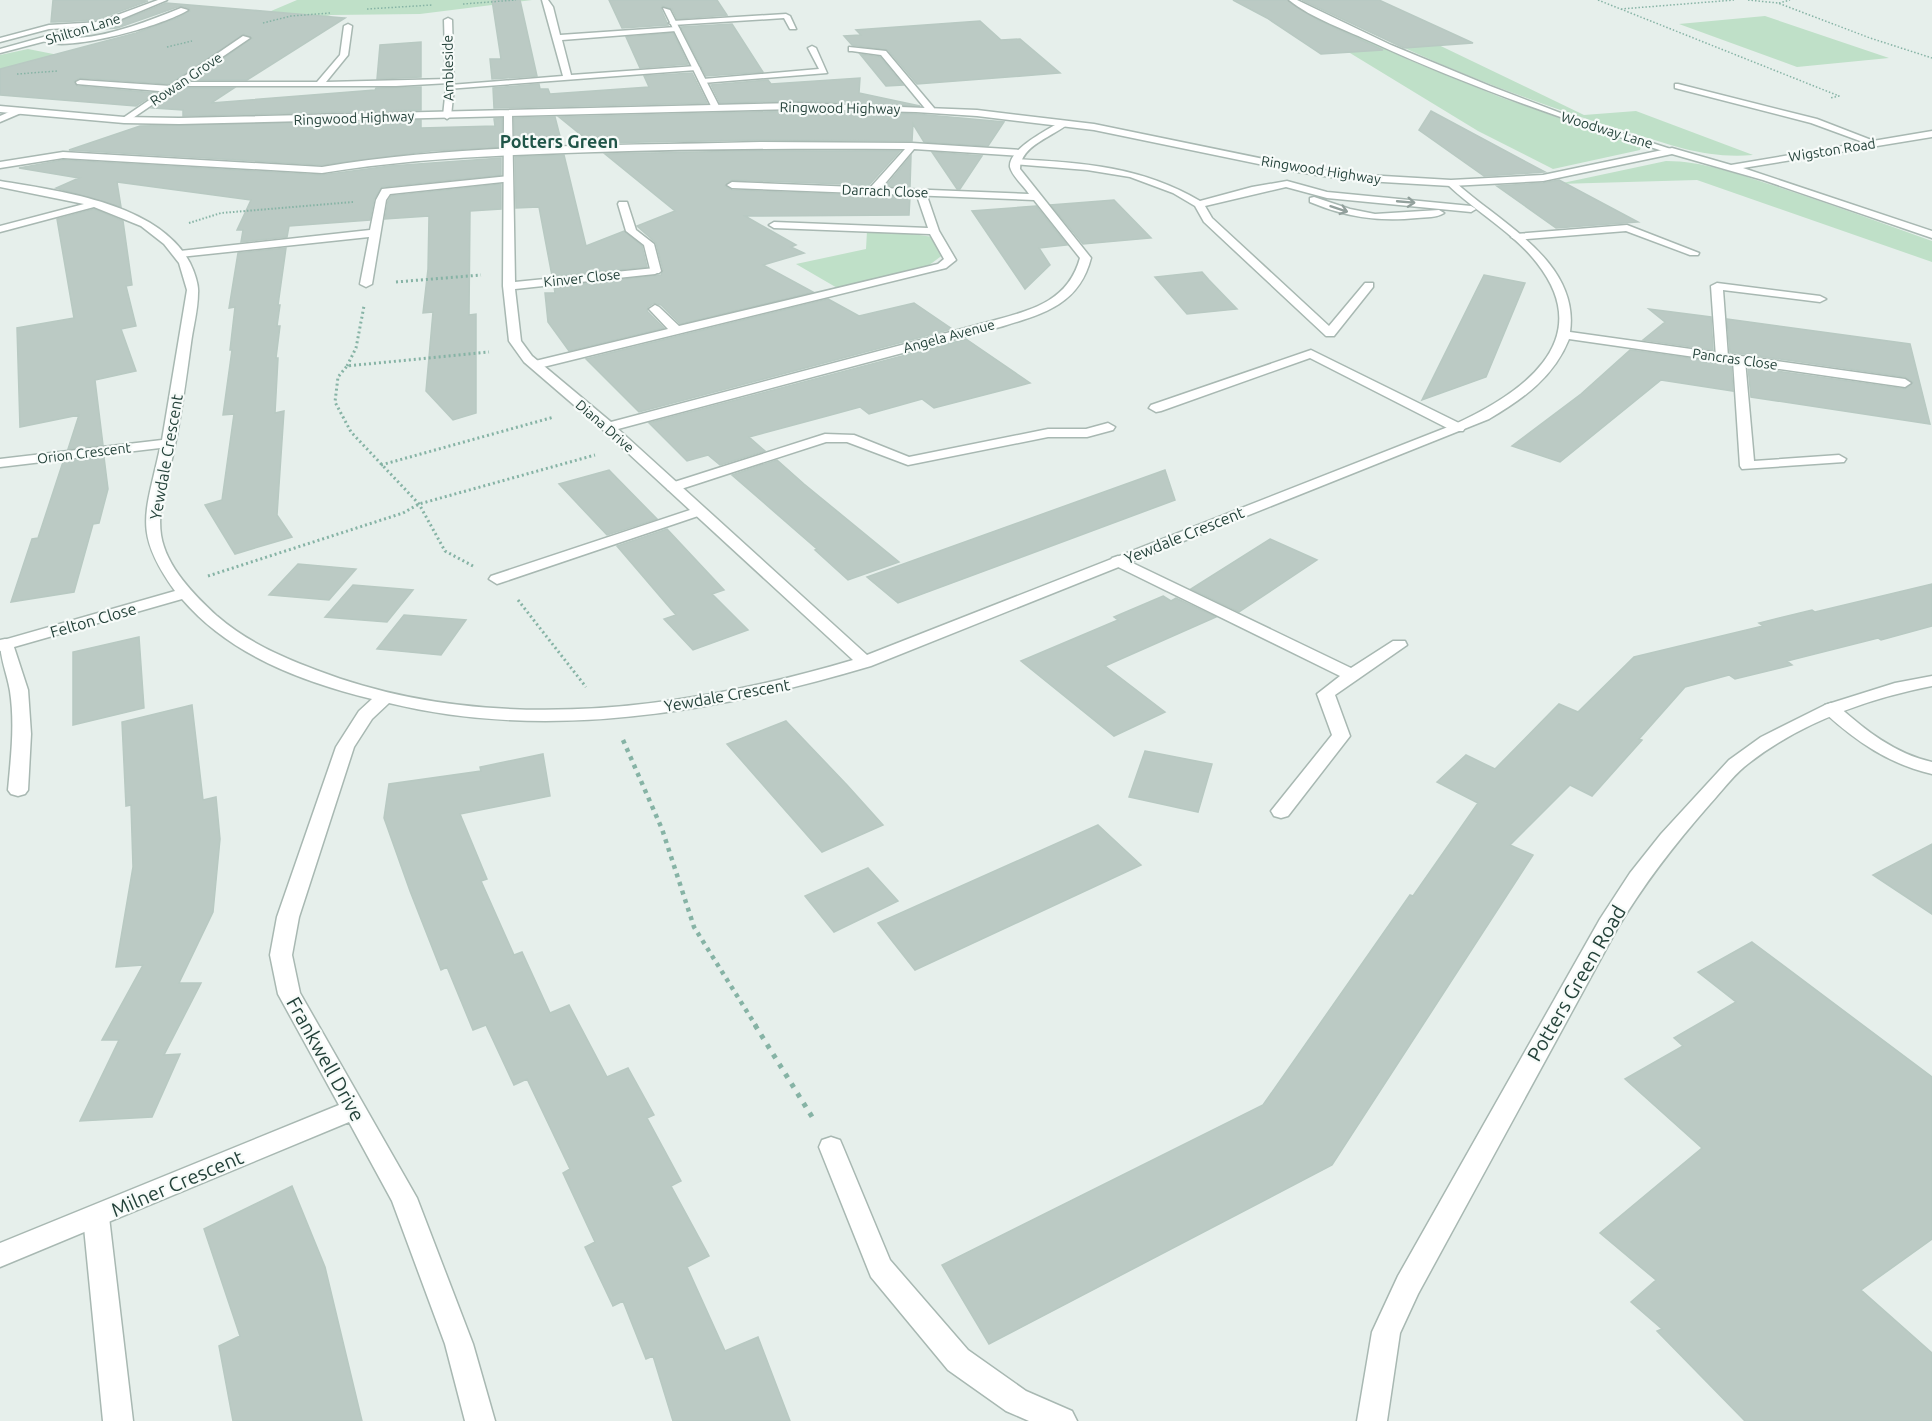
<svg xmlns="http://www.w3.org/2000/svg" width="1932" height="1421" viewBox="0 0 1932 1421" font-family="Ubuntu,sans-serif">
	<style>
		.green { fill: #bfe0c8 }
		.building { fill: #bbcac4; stroke: #b8c9c2; stroke-width: 1.5 }
		.lines { fill: none; stroke-linecap: round; stroke-linejoin: round }
		.service-casing { stroke: #a8b8b2; stroke-width: 3 }
		.minor-casing { stroke: #a8b8b2; stroke-width: 3 }
		.tertiary-casing { stroke: #a8b8b2; stroke-width: 3 }
		.path-far4 { stroke: #86b3a5; stroke-width: 1.5; stroke-dasharray: 1.5 2; stroke-linecap: butt }
		.path-far3 { stroke: #86b3a5; stroke-width: 2; stroke-dasharray: 1.5 2; stroke-linecap: butt }
		.path-far2 { stroke: #86b3a5; stroke-width: 3; stroke-dasharray: 2 3; stroke-linecap: butt }
		.path-far1 { stroke: #86b3a5; stroke-width: 4.5; stroke-dasharray: 4 5; stroke-linecap: butt }
		.path { stroke: #86b3a5; stroke-width: 5; stroke-dasharray: 4.5 7; stroke-linecap: butt }
		.service { fill: #fff; fill-rule: evenodd }
		.minor { fill: #fff; fill-rule: evenodd }
		.tertiary { fill: #fff; fill-rule: evenodd }
		.oneway { stroke: #92a09c }
		.labels { text-anchor: middle; dominant-baseline: central; stroke-width: 4.5; stroke-linejoin: round; paint-order: stroke }
		.far-street-label { font-size: 14px; fill: #24423a; stroke: #f7fbf9 }
		.street-label { font-size: 16px; fill: #24423a; stroke: #f7fbf9 }
		.far-district-label { font-size: 18px; font-weight: bold; fill: #1f5548; stroke: #f7fbf9 }
		.near-street-label { font-size: 20px; fill: #24423a; stroke: #f7fbf9 }
	</style>
	<rect width="100%" height="100%" fill="#e6efeb"/>
	<path class="green" d="M297 0H532L420 14 331 15 259 34 228 36 129 60 35 79 0 78V55L28 49 99 63 229 29Z
		M1263 0H1286L1409 60 1500 97 1641 147 1640 150 1553 169 1478 131Z
		M1306 0 1368 11 1584 115 1636 111 1753 155C1708 159 1674 146 1632 133 1520 100 1409 54 1306 0Z
		M1765 16 1889 58 1797 67 1679 24Z
		M1666 161C1703 161 1737 174 1772 185 1826 202 1879 222 1932 241V262L1697 180 1558 184Z
		M867 231 905 233 933 237 944 254 928 266 839 289 796 264 866 249Z"/>
	<path class="building" d="M53 0H134L148 1 96 20 55 22H51Z
		M492 0H520L537 76 492 79 490 59H501Z
		M609 0H717L727 15 677 19 672 9 662 6 661 9 668 25 622 28Z
		M1233 0H1287L1318 20 1383 50 1321 54 1267 18Z
		M1302 0H1379L1473 43 1404 48Z
		M166 3 345 18 247 80H193L252 38 244 34 169 84 80 78 74 81 77 86 156 93 136 106 0 95V69L136 33 177 18 190 11 189 8 180 6 117 28 102 29Z
		M980 21 1001 40 1020 39 1060 73 917 84 888 50 852 45 844 36 861 35 856 30Z
		M732 24 763 72 706 76 681 27Z
		M673 33 688 64 640 68 626 37Z
		M421 42V77L377 79 380 45Z
		M860 54 880 57 903 85 886 86Z
		M692 73 707 103 494 108 493 88 539 84 540 89H548L550 94 649 87 644 76Z
		M860 78 859 93 920 106 798 101 720 103 711 85 768 80 771 84Z
		M421 87V110L183 116V110L152 108 181 88H234L211 103 375 90 376 88Z
		M798 111 916 114 1004 122 988 146 924 142 913 124 912 141 760 140 591 143 559 117Z
		M1431 111 1545 172 1484 176 1419 130Z
		M555 117 562 144 515 146 514 118Z
		M502 118V147L431 151 322 165 69 150 140 126 421 120V128L495 126 494 119Z
		M750 151H900L869 185 732 180 725 186 732 190 910 197 909 215 745 216 796 245 791 247 804 253 763 265 813 292 680 324 661 305 654 303 648 307 647 311 664 328 569 351 548 322 545 293H555L554 287 661 275 663 270 656 243 637 226 675 211 605 154Z
		M932 152 982 156 960 189H957Z
		M564 155 586 246 624 231 642 246 647 267 552 276 539 207 516 208 515 157Z
		M911 156 910 187 886 186Z
		M501 158V175L382 187 374 199 370 220 289 226 287 237 241 242 243 230H237L251 200 117 182 121 207 56 188 79 178 19 168 63 160 322 175 390 166Z
		M1559 180 1638 222 1556 228 1497 186 1543 183Z
		M501 184V209L470 211 469 315 476 314V413L453 420 426 391 433 312 423 313 428 269 429 216 385 219 388 201 391 196Z
		M1114 200 1151 238 1083 244 1051 205Z
		M1036 206 1067 245 1039 248 1050 265 1025 289 972 211Z
		M94 209 123 221 132 285 126 286 136 326 121 329 136 371 95 380 103 445 68 449 79 415 20 427 17 328 74 318 57 219Z
		M286 248 278 305H280L277 326H280L276 358H278L275 413 284 411 277 515 292 537 235 554 205 505 222 500 234 414 223 415 232 350H230L235 307 229 308 238 253Z
		M1202 272 1209 280 1237 309 1187 314 1155 277Z
		M1484 275 1525 283 1486 377 1422 400Z
		M828 299 859 316 914 303 952 329 639 412 586 359Z
		M1649 309 1711 317 1713 350 1643 340 1665 322Z
		M1727 319 1910 344 1930 424 1751 397 1748 367 1905 389 1913 382 1905 377 1730 352Z
		M966 339 1030 383 934 408 922 399 869 414 860 407 827 416 749 437 765 451 720 465 708 455 687 461 649 423Z
		M1630 350 1731 364 1733 391 1661 380 1560 462 1512 446 1581 394Z
		M104 457 108 489 99 523 93 524 74 592 11 602 32 539 38 538 63 462Z
		M777 460 804 484 899 562 848 580 815 550 817 549 732 475Z
		M609 470 657 519 607 535 559 484Z
		M1165 470 1175 500 898 603 867 577Z
		M667 529 724 590 712 594 748 630 693 650 664 619 676 615 617 546Z
		M1270 539 1317 560 1239 612 1191 589Z
		M298 564 356 569 329 600 269 595Z
		M1932 584V626L1881 640 1878 638 1787 661 1792 665 1735 679 1729 675 1685 687 1639 739 1642 740 1592 796 1570 785 1510 845 1533 855 1332 1165 989 1344 942 1265 1263 1105 1410 895 1413 896 1478 803 1437 782 1466 755 1495 769 1559 704 1578 712 1634 657 1763 626 1759 623 1812 610 1815 612Z
		M353 585 413 590 387 622 325 617Z
		M1163 596 1171 601 1176 598 1216 617 1105 666 1165 712 1114 736 1021 661 1118 620 1114 617Z
		M404 615 466 620 441 655 377 649Z
		M139 637 144 708 73 725V652Z
		M192 705 203 800 216 797 220 839 213 912 179 983H201L164 1055 180 1054 152 1117 80 1121 119 1040H102L143 965 116 967 133 867 131 805 126 806 122 722Z
		M786 721 847 785 883 825 822 852 727 744Z
		M1145 751 1212 764 1198 812 1129 797Z
		M543 754 550 796 460 814 487 879 481 881 514 955 522 952 550 1013 569 1005 607 1077 628 1068 654 1115 647 1118 681 1181 671 1186 709 1256 687 1267 725 1351 758 1337 790 1421H673L653 1356 646 1359 623 1301 613 1306 585 1247 595 1242 563 1173 570 1169 527 1079 514 1085 486 1025 473 1030 447 967 441 970 410 891 384 818 389 784 481 771 480 767Z
		M1098 825 1141 865 915 970 878 923Z
		M1932 844V914L1873 875Z
		M868 868 898 901 834 932 805 896Z
		M1752 942 1932 1077V1239L1861 1290 1932 1353V1421H1745L1657 1331 1662 1329 1631 1302 1656 1280 1600 1233 1702 1148 1625 1079 1683 1046 1674 1038 1736 1002 1698 972Z
		M292 1186 325 1267 362 1421H233L219 1346 240 1336 204 1229Z"/>
	<g class="lines">
		<defs>
			<path id="service" d="M542 0H548L553 7 560 35 676 27 680 29 676 31 562 40 571 75 696 66 700 68 696 70 447 89V85H450L563 76Z
				M181 8 188 10C165 25 65 54 41 40 49 35 67 39 78 38 114 35 148 21 181 8Z
				M786 14 790 16 796 29H790L784 18 673 25 669 23 673 21Z
				M101 22 104 26 49 29 0 42V38L49 25Z
				M348 24 352 26 348 55 326 82 449 79 453 81 449 83 396 86H181L177 84 181 82H317L340 55 344 26Z
				M812 46 816 48 827 73 703 83 699 81 703 79 819 69 808 48Z
				M849 47 886 51 934 108V112H928L881 55 852 51H849Z
				M80 80 171 86 175 89 171 92 77 84 76 82Z
				M1678 84 1817 119 1879 143 1871 145 1811 123 1675 88V84Z
				M760 142 912 143 1020 150 1025 153 1020 156 914 149 877 193 873 194 868 191 869 189 905 149C801 148 698 149 595 152 504 155 412 158 322 173L63 158 0 168V162L63 152 322 167C466 143 615 146 760 142Z
				M1015 159C1083 163 1140 166 1200 201L1252 187 1287 181 1327 192 1471 206 1476 209 1471 212 1327 198 1286 187 1205 206 1212 218 1329 326 1365 283H1373V287L1334 336H1326L1204 222 1195 206 1173 193 1130 177 1087 170 1012 164V160Z
				M509 176 512 177V181L390 194 386 200 372 284 366 287 360 284 369 237 180 257 175 254 180 251 370 230 376 200 382 189Z
				M921 190 926 193 939 231 956 260 946 268 535 369 529 365 531 362 668 329 649 309 655 305 659 307 679 326 938 264 944 259 930 234 774 228 769 225 774 222 928 228 916 193Z
				M1314 197 1350 209 1375 214 1439 210 1444 213C1437 218 1426 217 1417 218 1378 222 1346 217 1310 202V198Z
				M619 202H627L636 230 654 244 661 271 659 273H651L644 245 626 231 618 204Z
				M1627 225 1699 253 1698 255H1690L1626 231 1516 240 1511 237 1516 234Z
				M1717 283 1820 296 1826 299 1820 302 1723 290 1728 357 1722 361 1716 357 1711 286Z
				M1311 350 1463 425 1465 428 1463 431H1453L1310 358 1161 411 1156 412 1149 408 1151 405Z
				M1739 356 1745 360 1754 461 1839 455 1846 459 1844 462 1742 469 1740 466 1733 360Z
				M1108 423 1115 427 1113 430 1087 437H1048L908 465 847 442H826L678 490H668L666 487 668 484 825 434 854 435 909 457 1048 429H1086Z
				M699 507 706 511 704 514 503 582 497 584 489 579 491 576Z
				M1118 556 1351 668 1393 641H1405L1407 645 1335 695 1350 736 1288 816 1281 818 1274 816 1271 811 1332 735 1317 694 1340 676 1112 564 1110 561 1112 558Z
				M5 639 11 640 13 644 28 690 31 734 28 790 25 794 18 796 11 794 8 790C11 757 15 724 10 691 7 673 0 659 0 640Z
				M1831 703 1837 705C1865 730 1895 754 1932 762V774C1889 764 1857 742 1825 713L1822 709 1825 705Z
				M831 1137 840 1140 843 1147 890 1260 968 1350 1026 1391 1072 1411 1077 1421H1029L1006 1411 948 1370 871 1277 819 1147 822 1140Z
				M96 1206 105 1209 109 1217 133 1421H103L83 1217 87 1209Z"/>
			<path id="minor" d="M1289 0H1297L1391 45 1490 86 1571 117 1677 151 1669 153C1568 121 1470 87 1374 43 1348 31 1311 18 1289 0Z
				M663 8 670 10 720 108 719 110 712 108Z
				M448 18 452 20 454 87 451 116 447 119 443 116 446 87 444 20Z
				M243 36 250 38 127 122 120 120Z
				M18 108 22 111 21 113 0 122V116Z
				M508 111 512 114 515 282 655 268 661 271 655 274 515 289 521 341 532 356 611 422 992 321C1031 310 1068 302 1080 258L1034 200 732 188 727 185 732 182 1029 194C1024 186 1012 176 1010 167 1008 149 1049 129 1062 121L1069 123C1055 136 1020 145 1020 169L1091 258C1079 305 1043 314 1000 327L618 429 867 655 1453 425C1519 395 1599 342 1537 263 1513 232 1476 212 1448 185V181H1454C1498 222 1580 261 1570 332L1905 379 1911 383 1905 387 1569 339C1554 377 1523 399 1489 419L871 666C716 712 549 742 389 703L372 719 354 747 299 917 292 955 300 993 417 1198 473 1344 495 1421H465L445 1344 392 1201 349 1122 0 1267V1243L339 1105 278 994 270 955 277 917 336 747 359 711 372 699C302 682 230 655 182 599L0 651V641L175 591C132 531 146 514 160 448L0 467V459L162 440 187 290 179 263 164 244 141 226 94 207 0 232V226L84 204 0 187V181C59 191 159 203 190 263 194 271 199 285 198 293 198 310 193 327 191 343 186 380 181 418 173 455 167 480 157 508 161 535 166 567 195 596 217 616 247 642 280 656 316 670 487 736 681 711 853 660L603 430 524 362 509 341 503 286 504 114Z
				M1932 676V686C1866 699 1797 724 1744 767 1732 777 1721 792 1710 804 1674 845 1645 882 1617 929L1418 1294 1400 1333 1387 1421H1357L1372 1332 1398 1276 1600 919 1630 873 1661 834 1729 760 1761 737 1825 705 1895 683Z"/>
			<path id="tertiary" d="M158 0H167L107 25 0 53V49L101 21Z
				M798 103 977 110 1094 124 1298 166 1349 174 1451 180 1543 175 1672 148 1731 165 1932 131V137L1743 168 1932 231V238L1763 180 1672 154 1543 181 1451 186 1349 180 1298 172 1094 130 977 116 916 112 798 109 179 124 124 123 0 112V106L124 117 179 118Z"/>
		</defs>
		<use href="#service" class="service-casing"/>
		<use href="#minor" class="minor-casing"/>
		<use href="#tertiary" class="tertiary-casing"/>
		<path class="path-far4" d="M1598 0 1839 96 1830 98
			M1748 0 1778 3 1870 38 1932 58
			M1779 3 1790 0
			M463 4 516 0
			M367 9 432 5
			M1621 9 1734 0
			M263 23 291 16 330 13
			M167 47 192 41
			M17 74 58 71"/>
		<path class="path-far3" d="M189 223 221 213 353 202"/>
		<path class="path-far2" d="M396 282 481 275
			M347 366 356 348 364 306
			M381 465 554 417
			M473 566 445 551 419 504 351 432 335 402 338 377 347 366 489 352
			M208 576 403 513 419 504 595 455
			M518 600 586 687"/>
		<path class="path-far1" d="M623 740 662 829 694 927 756 1026"/>
		<path class="path" d="M755 1025 814 1120"/>
		<use href="#service" class="service"/>
		<use href="#minor" class="minor"/>
		<use href="#tertiary" class="tertiary"/>
	</g>
	<defs><path id="oneway-shaft" d="M-6 0H5M1.5-3L5.5 0L1.5 3" fill="none" stroke-width="1.6" stroke-linecap="round" stroke-linejoin="round" transform="scale(1.5)"/></defs>
	<g class="oneway">
		<use href="#oneway-shaft" transform="translate(1406 202) rotate(5)"/>
		<use href="#oneway-shaft" transform="translate(1339 209) rotate(18)"/>
	</g>
	<g class="labels">
		<g class="far-street-label">
			<text transform="translate(83 29) rotate(-17)">Shilton Lane</text>
			<text transform="translate(448 68) rotate(-91)">Ambleside</text>
			<text transform="translate(186 79) rotate(-34)">Rowan Grove</text>
			<text transform="translate(840 108) rotate(1)">Ringwood Highway</text>
			<text transform="translate(354 118) rotate(-2)">Ringwood Highway</text>
			<text transform="translate(1607 130) rotate(17)">Woodway Lane</text>
			<text transform="translate(1832 150) rotate(-9)">Wigston Road</text>
			<text transform="translate(1321 170) rotate(9)">Ringwood Highway</text>
			<text transform="translate(885 191) rotate(2)">Darrach Close</text>
			<text transform="translate(582 278) rotate(-6)">Kinver Close</text>
			<text transform="translate(949 336) rotate(-15)">Angela Avenue</text>
			<text transform="translate(1735 359) rotate(8)">Pancras Close</text>
			<text transform="translate(605 426) rotate(41)">Diana Drive</text>
			<text transform="translate(84 453) rotate(-7)">Orion Crescent</text>
		</g>
		<g class="street-label">
			<text transform="translate(166 457) rotate(-80)">Yewdale Crescent</text>
			<text transform="translate(1184 535) rotate(-22)">Yewdale Crescent</text>
			<text transform="translate(93 620) rotate(-16)">Felton Close</text>
			<text transform="translate(727 695) rotate(-10)">Yewdale Crescent</text>
		</g>
		<g class="far-district-label">
			<text x="559" y="141">Potters Green</text>
		</g>
		<g class="near-street-label">
			<text transform="translate(1576 983) rotate(-60)">Potters Green Road</text>
			<text transform="translate(326 1059) rotate(61)">Frankwell Drive</text>
			<text transform="translate(177 1183) rotate(-23)">Milner Crescent</text>
		</g>
	</g>
</svg>
